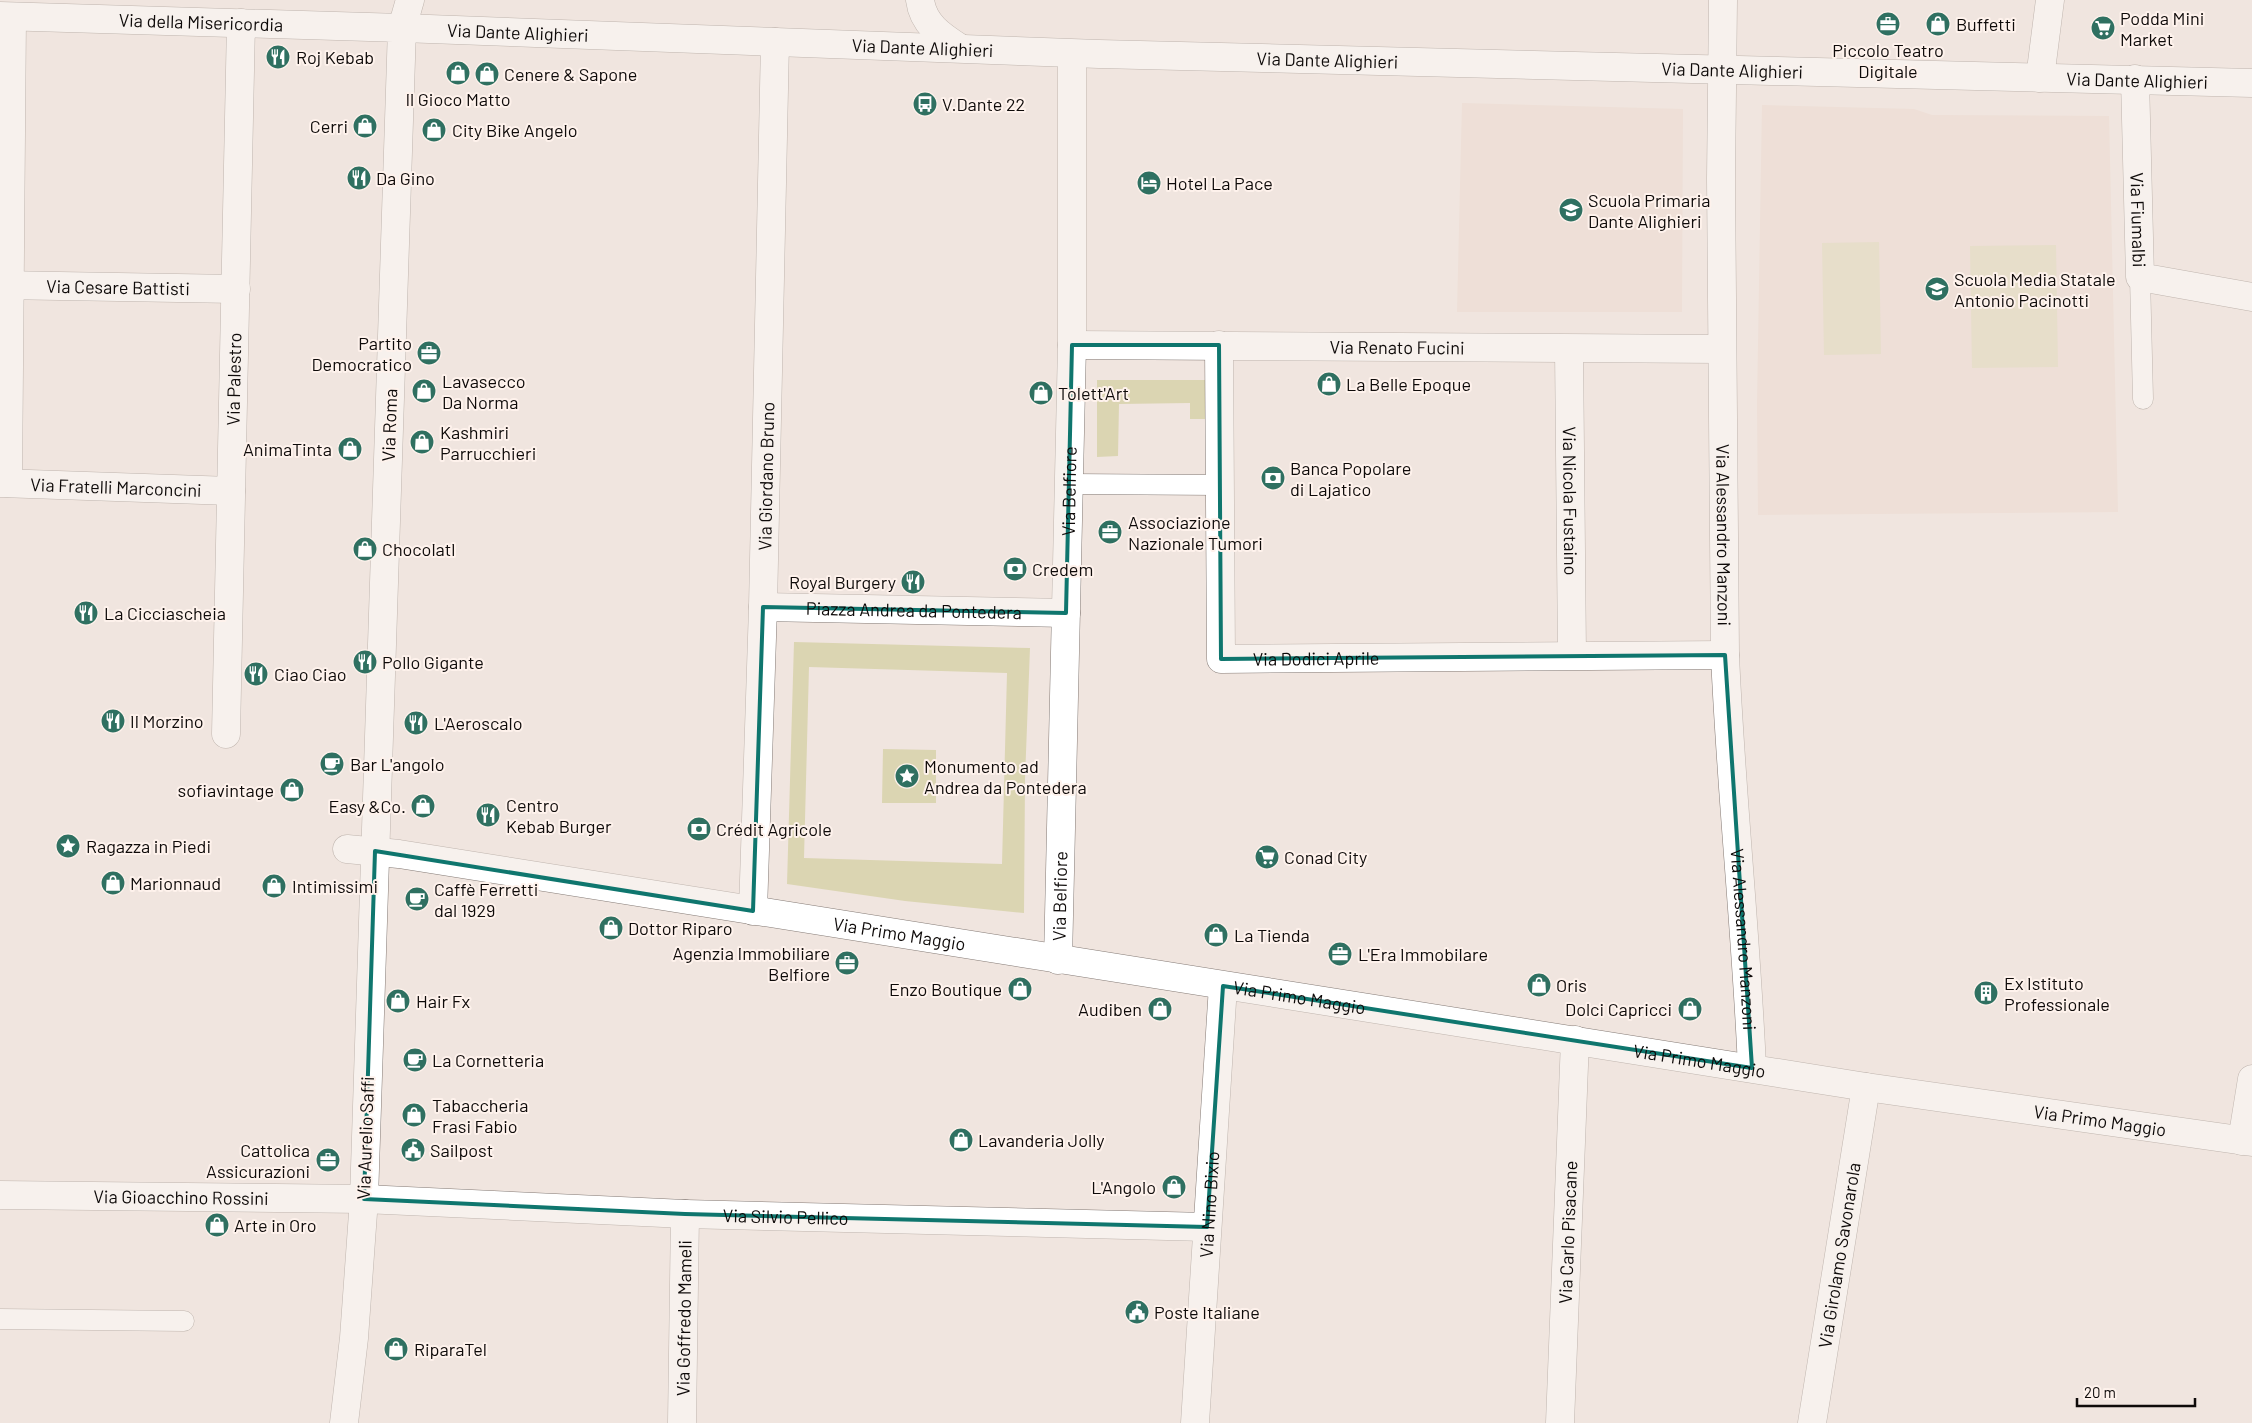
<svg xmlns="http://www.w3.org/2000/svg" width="2252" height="1423" viewBox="0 0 2252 1423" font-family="Barlow,sans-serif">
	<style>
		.built { fill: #ead7ce }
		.green { fill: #dbd5b2; fill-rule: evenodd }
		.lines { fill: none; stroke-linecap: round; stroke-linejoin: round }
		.lane-casing { stroke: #847a75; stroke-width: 21 }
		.street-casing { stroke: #847a75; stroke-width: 29 }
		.secondary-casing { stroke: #847a75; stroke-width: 29 }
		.lane { stroke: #fff; stroke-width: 20 }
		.street { stroke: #fff; stroke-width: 28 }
		.secondary { stroke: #fff; stroke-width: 28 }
		.marked { fill: none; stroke: #0f766e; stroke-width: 4; stroke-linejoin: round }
		.labels { text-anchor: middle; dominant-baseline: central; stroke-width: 4; stroke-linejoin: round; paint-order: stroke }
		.poi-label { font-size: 18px; fill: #0e0a09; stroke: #fef2ec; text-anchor: start }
		.street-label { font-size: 18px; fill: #0e0a09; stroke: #fef2ec }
	</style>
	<rect width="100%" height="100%" fill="#f0e5df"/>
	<path class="built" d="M1462 103 1683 109 1682 312H1457Z
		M1762 105 1914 109 1932 115 2109 116 2118 512 1758 515 1757 405Z"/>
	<path class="green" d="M1879 242 1881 354 1824 355 1822 243Z
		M2056 245 2058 367 1972 368 1970 246Z
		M1097 380H1210V419H1190V403L1119 404 1118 456 1097 457Z
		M794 642 1030 648 1025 779 1024 913 905 901 787 884ZM809 667 1007 673 1002 864 804 858Z
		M883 749 936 750V803H882Z"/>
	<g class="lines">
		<defs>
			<path id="lane" d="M2140 277 2143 399
				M1069 484 1219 485
				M0 1319 184 1321"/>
			<g id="street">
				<path id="s1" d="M1723 0 1721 179 1725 655C1731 793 1746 930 1752 1068"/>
				<path id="s2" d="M0 16 402 28 364 1199 354 1338 344 1423"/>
				<path d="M2040 78 2050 0"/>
				<path id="s3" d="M2135 79 2140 277 2252 297"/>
				<path id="s4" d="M0 285 236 289"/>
				<path id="s5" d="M1072 345 1722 349"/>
				<path id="s6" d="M1219 345 1221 659 1725 655"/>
				<path id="s7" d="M1569 349 1572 655"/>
				<path id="s8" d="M0 483 231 491"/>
				<path d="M8 483 12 17"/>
				<path id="s9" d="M763 607 1066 613"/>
				<path id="s10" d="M226 734 241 23"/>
				<path id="s11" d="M347 849 399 854 1866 1087 2252 1142"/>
				<path id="s12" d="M753 911 763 607 775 42"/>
				<path id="s13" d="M1058 960 1072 345V54"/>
				<path d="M2242 1141 2252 1079"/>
				<path id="s14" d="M0 1195 364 1199 685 1214 1207 1227"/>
				<path id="s15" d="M682 1423 685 1214"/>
				<path id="s16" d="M1195 1423 1223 986"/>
				<path id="s17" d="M1560 1423 1575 1040"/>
				<path id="s18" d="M1812 1423 1866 1087"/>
			</g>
			<g id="secondary">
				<path id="s19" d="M410 0 402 28 1099 54 2252 83"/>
				<path d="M920 0C923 24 941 36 960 48"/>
			</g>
		</defs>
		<use href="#lane" class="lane-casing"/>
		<use href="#street" class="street-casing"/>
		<use href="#secondary" class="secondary-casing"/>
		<use href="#lane" class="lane"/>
		<use href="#street" class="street"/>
		<use href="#secondary" class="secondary"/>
	</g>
	<path d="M0 0H2252V1423H0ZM1072 345H1219L1221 659 1725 655 1752 1068 1223 986 1207 1227 685 1214 364 1199 375 851 753 911 763 607 1066 613Z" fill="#f0e5df" fill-opacity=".55" fill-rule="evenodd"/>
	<path class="marked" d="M1072 345H1219L1221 659 1725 655 1752 1068 1223 986 1207 1227 685 1214 364 1199 375 851 753 911 763 607 1066 613Z"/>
	<defs>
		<symbol id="office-disc" viewBox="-11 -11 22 22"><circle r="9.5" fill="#2f7061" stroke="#fef2ec"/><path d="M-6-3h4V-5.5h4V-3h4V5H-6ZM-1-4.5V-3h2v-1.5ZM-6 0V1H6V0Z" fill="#fff"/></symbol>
		<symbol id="shop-disc" viewBox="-11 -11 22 22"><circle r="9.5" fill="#2f7061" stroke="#fef2ec"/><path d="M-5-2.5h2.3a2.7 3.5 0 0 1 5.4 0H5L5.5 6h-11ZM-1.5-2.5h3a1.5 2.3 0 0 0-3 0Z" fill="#fff"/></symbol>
		<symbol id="supermarket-disc" viewBox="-11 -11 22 22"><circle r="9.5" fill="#2f7061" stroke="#fef2ec"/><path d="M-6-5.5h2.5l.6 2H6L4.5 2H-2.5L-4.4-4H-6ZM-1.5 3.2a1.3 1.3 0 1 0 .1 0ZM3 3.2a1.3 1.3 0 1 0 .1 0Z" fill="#fff"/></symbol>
		<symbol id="restaurant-disc" viewBox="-11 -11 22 22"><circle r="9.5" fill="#2f7061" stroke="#fef2ec"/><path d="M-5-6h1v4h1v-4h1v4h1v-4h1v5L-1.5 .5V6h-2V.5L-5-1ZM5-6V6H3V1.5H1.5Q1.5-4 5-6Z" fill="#fff"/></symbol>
		<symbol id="bus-disc" viewBox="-11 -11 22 22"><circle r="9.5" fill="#2f7061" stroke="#fef2ec"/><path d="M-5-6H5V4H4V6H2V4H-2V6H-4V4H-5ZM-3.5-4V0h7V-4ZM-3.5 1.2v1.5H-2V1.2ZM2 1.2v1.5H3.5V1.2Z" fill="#fff"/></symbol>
		<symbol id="hotel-disc" viewBox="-11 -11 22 22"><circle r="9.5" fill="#2f7061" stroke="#fef2ec"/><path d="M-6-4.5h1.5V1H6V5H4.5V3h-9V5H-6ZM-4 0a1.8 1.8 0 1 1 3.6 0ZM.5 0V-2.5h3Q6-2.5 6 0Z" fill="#fff"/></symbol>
		<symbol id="school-disc" viewBox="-11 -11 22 22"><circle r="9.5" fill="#2f7061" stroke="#fef2ec"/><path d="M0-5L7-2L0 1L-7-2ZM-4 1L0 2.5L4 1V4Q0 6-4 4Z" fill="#fff"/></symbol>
		<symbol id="bank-disc" viewBox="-11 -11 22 22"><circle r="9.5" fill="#2f7061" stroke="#fef2ec"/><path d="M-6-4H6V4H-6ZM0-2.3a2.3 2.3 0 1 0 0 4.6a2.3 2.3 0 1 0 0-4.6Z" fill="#fff"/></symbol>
		<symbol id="cafe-disc" viewBox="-11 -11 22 22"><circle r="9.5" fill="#2f7061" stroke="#fef2ec"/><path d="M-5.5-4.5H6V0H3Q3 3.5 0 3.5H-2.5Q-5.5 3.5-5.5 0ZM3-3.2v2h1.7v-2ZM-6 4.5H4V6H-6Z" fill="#fff"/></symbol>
		<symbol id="sight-disc" viewBox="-11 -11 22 22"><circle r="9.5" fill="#2f7061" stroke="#fef2ec"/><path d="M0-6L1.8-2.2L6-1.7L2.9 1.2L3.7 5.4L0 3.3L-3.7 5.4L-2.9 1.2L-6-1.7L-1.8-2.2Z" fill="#fff"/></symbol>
		<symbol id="building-disc" viewBox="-11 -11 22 22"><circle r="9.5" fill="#2f7061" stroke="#fef2ec"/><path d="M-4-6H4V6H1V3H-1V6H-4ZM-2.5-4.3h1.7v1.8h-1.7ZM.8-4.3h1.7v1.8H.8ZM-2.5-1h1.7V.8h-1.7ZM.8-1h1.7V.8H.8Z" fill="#fff"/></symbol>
		<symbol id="civic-disc" viewBox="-11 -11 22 22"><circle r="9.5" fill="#2f7061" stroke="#fef2ec"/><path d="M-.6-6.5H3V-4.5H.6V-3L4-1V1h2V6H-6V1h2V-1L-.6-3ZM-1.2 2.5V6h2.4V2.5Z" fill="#fff"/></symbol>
	</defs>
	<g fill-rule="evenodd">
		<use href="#office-disc" x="1874" y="10" width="28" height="28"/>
		<use href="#shop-disc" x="1924" y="10" width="28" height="28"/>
		<use href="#supermarket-disc" x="2089" y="14" width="28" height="28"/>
		<use href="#restaurant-disc" x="264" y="43" width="28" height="28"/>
		<use href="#shop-disc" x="444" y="59" width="28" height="28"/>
		<use href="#shop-disc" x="473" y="60" width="28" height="28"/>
		<use href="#bus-disc" x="911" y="90" width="28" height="28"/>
		<use href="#shop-disc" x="351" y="112" width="28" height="28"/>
		<use href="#shop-disc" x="420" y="116" width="28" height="28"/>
		<use href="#restaurant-disc" x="345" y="164" width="28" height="28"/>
		<use href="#hotel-disc" x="1135" y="169" width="28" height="28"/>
		<use href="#school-disc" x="1557" y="196" width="28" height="28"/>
		<use href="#school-disc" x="1923" y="275" width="28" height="28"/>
		<use href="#office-disc" x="415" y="339" width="28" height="28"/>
		<use href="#shop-disc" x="1315" y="370" width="28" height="28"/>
		<use href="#shop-disc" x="410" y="377" width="28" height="28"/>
		<use href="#shop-disc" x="1027" y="379" width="28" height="28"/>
		<use href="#shop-disc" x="408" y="428" width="28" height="28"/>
		<use href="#shop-disc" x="336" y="435" width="28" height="28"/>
		<use href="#bank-disc" x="1259" y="464" width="28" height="28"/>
		<use href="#office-disc" x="1096" y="518" width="28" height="28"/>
		<use href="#shop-disc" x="351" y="535" width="28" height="28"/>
		<use href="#bank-disc" x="1001" y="555" width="28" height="28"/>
		<use href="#restaurant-disc" x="899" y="568" width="28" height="28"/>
		<use href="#restaurant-disc" x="72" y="599" width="28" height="28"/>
		<use href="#restaurant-disc" x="351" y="648" width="28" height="28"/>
		<use href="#restaurant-disc" x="242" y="660" width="28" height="28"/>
		<use href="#restaurant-disc" x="99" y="707" width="28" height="28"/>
		<use href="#restaurant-disc" x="402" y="709" width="28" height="28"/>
		<use href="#cafe-disc" x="318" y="750" width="28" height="28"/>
		<use href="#sight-disc" x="893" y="762" width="28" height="28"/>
		<use href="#shop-disc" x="278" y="776" width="28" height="28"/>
		<use href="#shop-disc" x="409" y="792" width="28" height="28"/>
		<use href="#restaurant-disc" x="474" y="801" width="28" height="28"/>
		<use href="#bank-disc" x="685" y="815" width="28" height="28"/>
		<use href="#sight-disc" x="54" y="832" width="28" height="28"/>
		<use href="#supermarket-disc" x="1253" y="843" width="28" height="28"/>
		<use href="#shop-disc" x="99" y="869" width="28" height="28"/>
		<use href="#shop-disc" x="260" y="872" width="28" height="28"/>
		<use href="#cafe-disc" x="403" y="885" width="28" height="28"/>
		<use href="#shop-disc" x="597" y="914" width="28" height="28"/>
		<use href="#shop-disc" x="1202" y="921" width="28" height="28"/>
		<use href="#office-disc" x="1326" y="940" width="28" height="28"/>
		<use href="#office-disc" x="833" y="949" width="28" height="28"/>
		<use href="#shop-disc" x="1525" y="971" width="28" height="28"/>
		<use href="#shop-disc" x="1006" y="975" width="28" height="28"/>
		<use href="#building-disc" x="1972" y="979" width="28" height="28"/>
		<use href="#shop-disc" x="384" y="987" width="28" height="28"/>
		<use href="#shop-disc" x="1146" y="995" width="28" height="28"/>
		<use href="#shop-disc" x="1676" y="995" width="28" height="28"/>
		<use href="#cafe-disc" x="401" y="1046" width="28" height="28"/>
		<use href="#shop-disc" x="400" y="1101" width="28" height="28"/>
		<use href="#shop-disc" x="947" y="1126" width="28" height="28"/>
		<use href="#civic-disc" x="399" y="1136" width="28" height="28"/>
		<use href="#office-disc" x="314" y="1146" width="28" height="28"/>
		<use href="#shop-disc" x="1160" y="1173" width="28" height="28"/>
		<use href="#shop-disc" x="203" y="1211" width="28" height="28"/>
		<use href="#civic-disc" x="1123" y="1298" width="28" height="28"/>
		<use href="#shop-disc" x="382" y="1335" width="28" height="28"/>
	</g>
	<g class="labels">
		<g class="poi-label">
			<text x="2120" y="18">Podda Mini<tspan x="2120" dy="21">Market</tspan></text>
			<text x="1956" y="24">Buffetti</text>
			<text x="1888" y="50" text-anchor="middle">Piccolo Teatro<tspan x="1888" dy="21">Digitale</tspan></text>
			<text x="296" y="57">Roj Kebab</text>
			<text x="504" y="74">Cenere &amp; Sapone</text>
			<text x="458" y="99" text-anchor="middle">Il Gioco Matto</text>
			<text x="942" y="104">V.Dante 22</text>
			<text x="348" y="126" text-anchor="end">Cerri</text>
			<text x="452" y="130">City Bike Angelo</text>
			<text x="376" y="178">Da Gino</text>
			<text x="1166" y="183">Hotel La Pace</text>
			<text x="1588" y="200">Scuola Primaria<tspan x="1588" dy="21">Dante Alighieri</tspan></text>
			<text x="1954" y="279">Scuola Media Statale<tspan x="1954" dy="21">Antonio Pacinotti</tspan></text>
			<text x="412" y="343" text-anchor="end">Partito<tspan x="412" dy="21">Democratico</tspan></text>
			<text x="442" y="381">Lavasecco<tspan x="442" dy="21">Da Norma</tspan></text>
			<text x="1346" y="384">La Belle Epoque</text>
			<text x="1058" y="393">Tolett'Art</text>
			<text x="440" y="432">Kashmiri<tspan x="440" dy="21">Parrucchieri</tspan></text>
			<text x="332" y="449" text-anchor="end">AnimaTinta</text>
			<text x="1290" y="468">Banca Popolare<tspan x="1290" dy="21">di Lajatico</tspan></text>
			<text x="1128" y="522">Associazione<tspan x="1128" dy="21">Nazionale Tumori</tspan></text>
			<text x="382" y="549">Chocolatl</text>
			<text x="1032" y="569">Credem</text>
			<text x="896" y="582" text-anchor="end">Royal Burgery</text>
			<text x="104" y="613">La Cicciascheia</text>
			<text x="382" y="662">Pollo Gigante</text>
			<text x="274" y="674">Ciao Ciao</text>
			<text x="130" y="721">Il Morzino</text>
			<text x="434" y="723">L'Aeroscalo</text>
			<text x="350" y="764">Bar L'angolo</text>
			<text x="924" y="766">Monumento ad<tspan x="924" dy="21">Andrea da Pontedera</tspan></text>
			<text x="274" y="790" text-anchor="end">sofiavintage</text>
			<text x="506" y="805">Centro<tspan x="506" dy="21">Kebab Burger</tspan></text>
			<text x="406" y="806" text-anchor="end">Easy &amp;Co.</text>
			<text x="716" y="829">Crédit Agricole</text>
			<text x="86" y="846">Ragazza in Piedi</text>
			<text x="1284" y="857">Conad City</text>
			<text x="130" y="883">Marionnaud</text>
			<text x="292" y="886">Intimissimi</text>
			<text x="434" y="889">Caffè Ferretti<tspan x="434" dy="21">dal 1929</tspan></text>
			<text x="628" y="928">Dottor Riparo</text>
			<text x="1234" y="935">La Tienda</text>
			<text x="830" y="953" text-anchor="end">Agenzia Immobiliare<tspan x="830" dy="21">Belfiore</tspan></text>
			<text x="1358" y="954">L'Era Immobilare</text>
			<text x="2004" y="983">Ex Istituto<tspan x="2004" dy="21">Professionale</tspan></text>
			<text x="1556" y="985">Oris</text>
			<text x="1002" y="989" text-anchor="end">Enzo Boutique</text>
			<text x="416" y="1001">Hair Fx</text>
			<text x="1142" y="1009" text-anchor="end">Audiben</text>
			<text x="1672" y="1009" text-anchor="end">Dolci Capricci</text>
			<text x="432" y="1060">La Cornetteria</text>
			<text x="432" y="1105">Tabaccheria<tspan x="432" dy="21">Frasi Fabio</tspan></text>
			<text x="978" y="1140">Lavanderia Jolly</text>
			<text x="310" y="1150" text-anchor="end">Cattolica<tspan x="310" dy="21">Assicurazioni</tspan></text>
			<text x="430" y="1150">Sailpost</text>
			<text x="1156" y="1187" text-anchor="end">L'Angolo</text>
			<text x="234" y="1225">Arte in Oro</text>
			<text x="1154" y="1312">Poste Italiane</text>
			<text x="414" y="1349">RiparaTel</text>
		</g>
		<g class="street-label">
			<text stroke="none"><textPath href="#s2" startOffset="201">Via della Misericordia</textPath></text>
			<text stroke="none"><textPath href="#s19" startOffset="145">Via Dante Alighieri</textPath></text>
			<text stroke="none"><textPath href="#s19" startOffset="550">Via Dante Alighieri</textPath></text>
			<text stroke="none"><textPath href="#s19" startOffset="955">Via Dante Alighieri</textPath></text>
			<text stroke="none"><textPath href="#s19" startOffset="1360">Via Dante Alighieri</textPath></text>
			<text stroke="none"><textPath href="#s19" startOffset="1765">Via Dante Alighieri</textPath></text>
			<text stroke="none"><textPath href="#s3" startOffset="141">Via Fiumalbi</textPath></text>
			<text stroke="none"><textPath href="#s4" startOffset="118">Via Cesare Battisti</textPath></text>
			<text stroke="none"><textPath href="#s5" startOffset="325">Via Renato Fucini</textPath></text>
			<text stroke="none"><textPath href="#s10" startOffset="355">Via Palestro</textPath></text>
			<text transform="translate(389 425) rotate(-88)">Via Roma</text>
			<text stroke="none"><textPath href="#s12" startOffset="435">Via Giordano Bruno</textPath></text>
			<text stroke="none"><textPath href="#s8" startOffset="116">Via Fratelli Marconcini</textPath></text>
			<text stroke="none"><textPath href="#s13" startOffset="469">Via Belfiore</textPath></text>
			<text stroke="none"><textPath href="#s7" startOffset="152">Via Nicola Fustaino</textPath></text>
			<text stroke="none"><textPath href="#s1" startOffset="535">Via Alessandro Manzoni</textPath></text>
			<text stroke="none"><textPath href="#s9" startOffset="151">Piazza Andrea da Pontedera</textPath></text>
			<text stroke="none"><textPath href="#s6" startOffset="409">Via Dodici Aprile</textPath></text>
			<text stroke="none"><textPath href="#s13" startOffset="64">Via Belfiore</textPath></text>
			<text stroke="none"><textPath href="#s11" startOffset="559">Via Primo Maggio</textPath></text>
			<text stroke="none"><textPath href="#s1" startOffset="940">Via Alessandro Manzoni</textPath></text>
			<text stroke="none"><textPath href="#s11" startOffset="964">Via Primo Maggio</textPath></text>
			<text stroke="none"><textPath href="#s11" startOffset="1369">Via Primo Maggio</textPath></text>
			<text stroke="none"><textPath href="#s11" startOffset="1774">Via Primo Maggio</textPath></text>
			<text transform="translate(365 1138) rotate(-88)">Via Aurelio Saffi</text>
			<text stroke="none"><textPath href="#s14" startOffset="181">Via Gioacchino Rossini</textPath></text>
			<text stroke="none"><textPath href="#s16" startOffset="219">Via Nino Bixio</textPath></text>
			<text stroke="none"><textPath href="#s14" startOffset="786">Via Silvio Pellico</textPath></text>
			<text stroke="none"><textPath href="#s17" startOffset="191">Via Carlo Pisacane</textPath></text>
			<text stroke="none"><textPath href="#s18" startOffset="170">Via Girolamo Savonarola</textPath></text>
			<text stroke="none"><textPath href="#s15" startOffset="105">Via Goffredo Mameli</textPath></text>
		</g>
	</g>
	<path d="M2077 1398v8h118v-8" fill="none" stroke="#0e0a09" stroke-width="2.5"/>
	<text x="2084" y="1398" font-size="15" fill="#0e0a09" stroke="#fef2ec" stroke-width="4" paint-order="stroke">20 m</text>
</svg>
